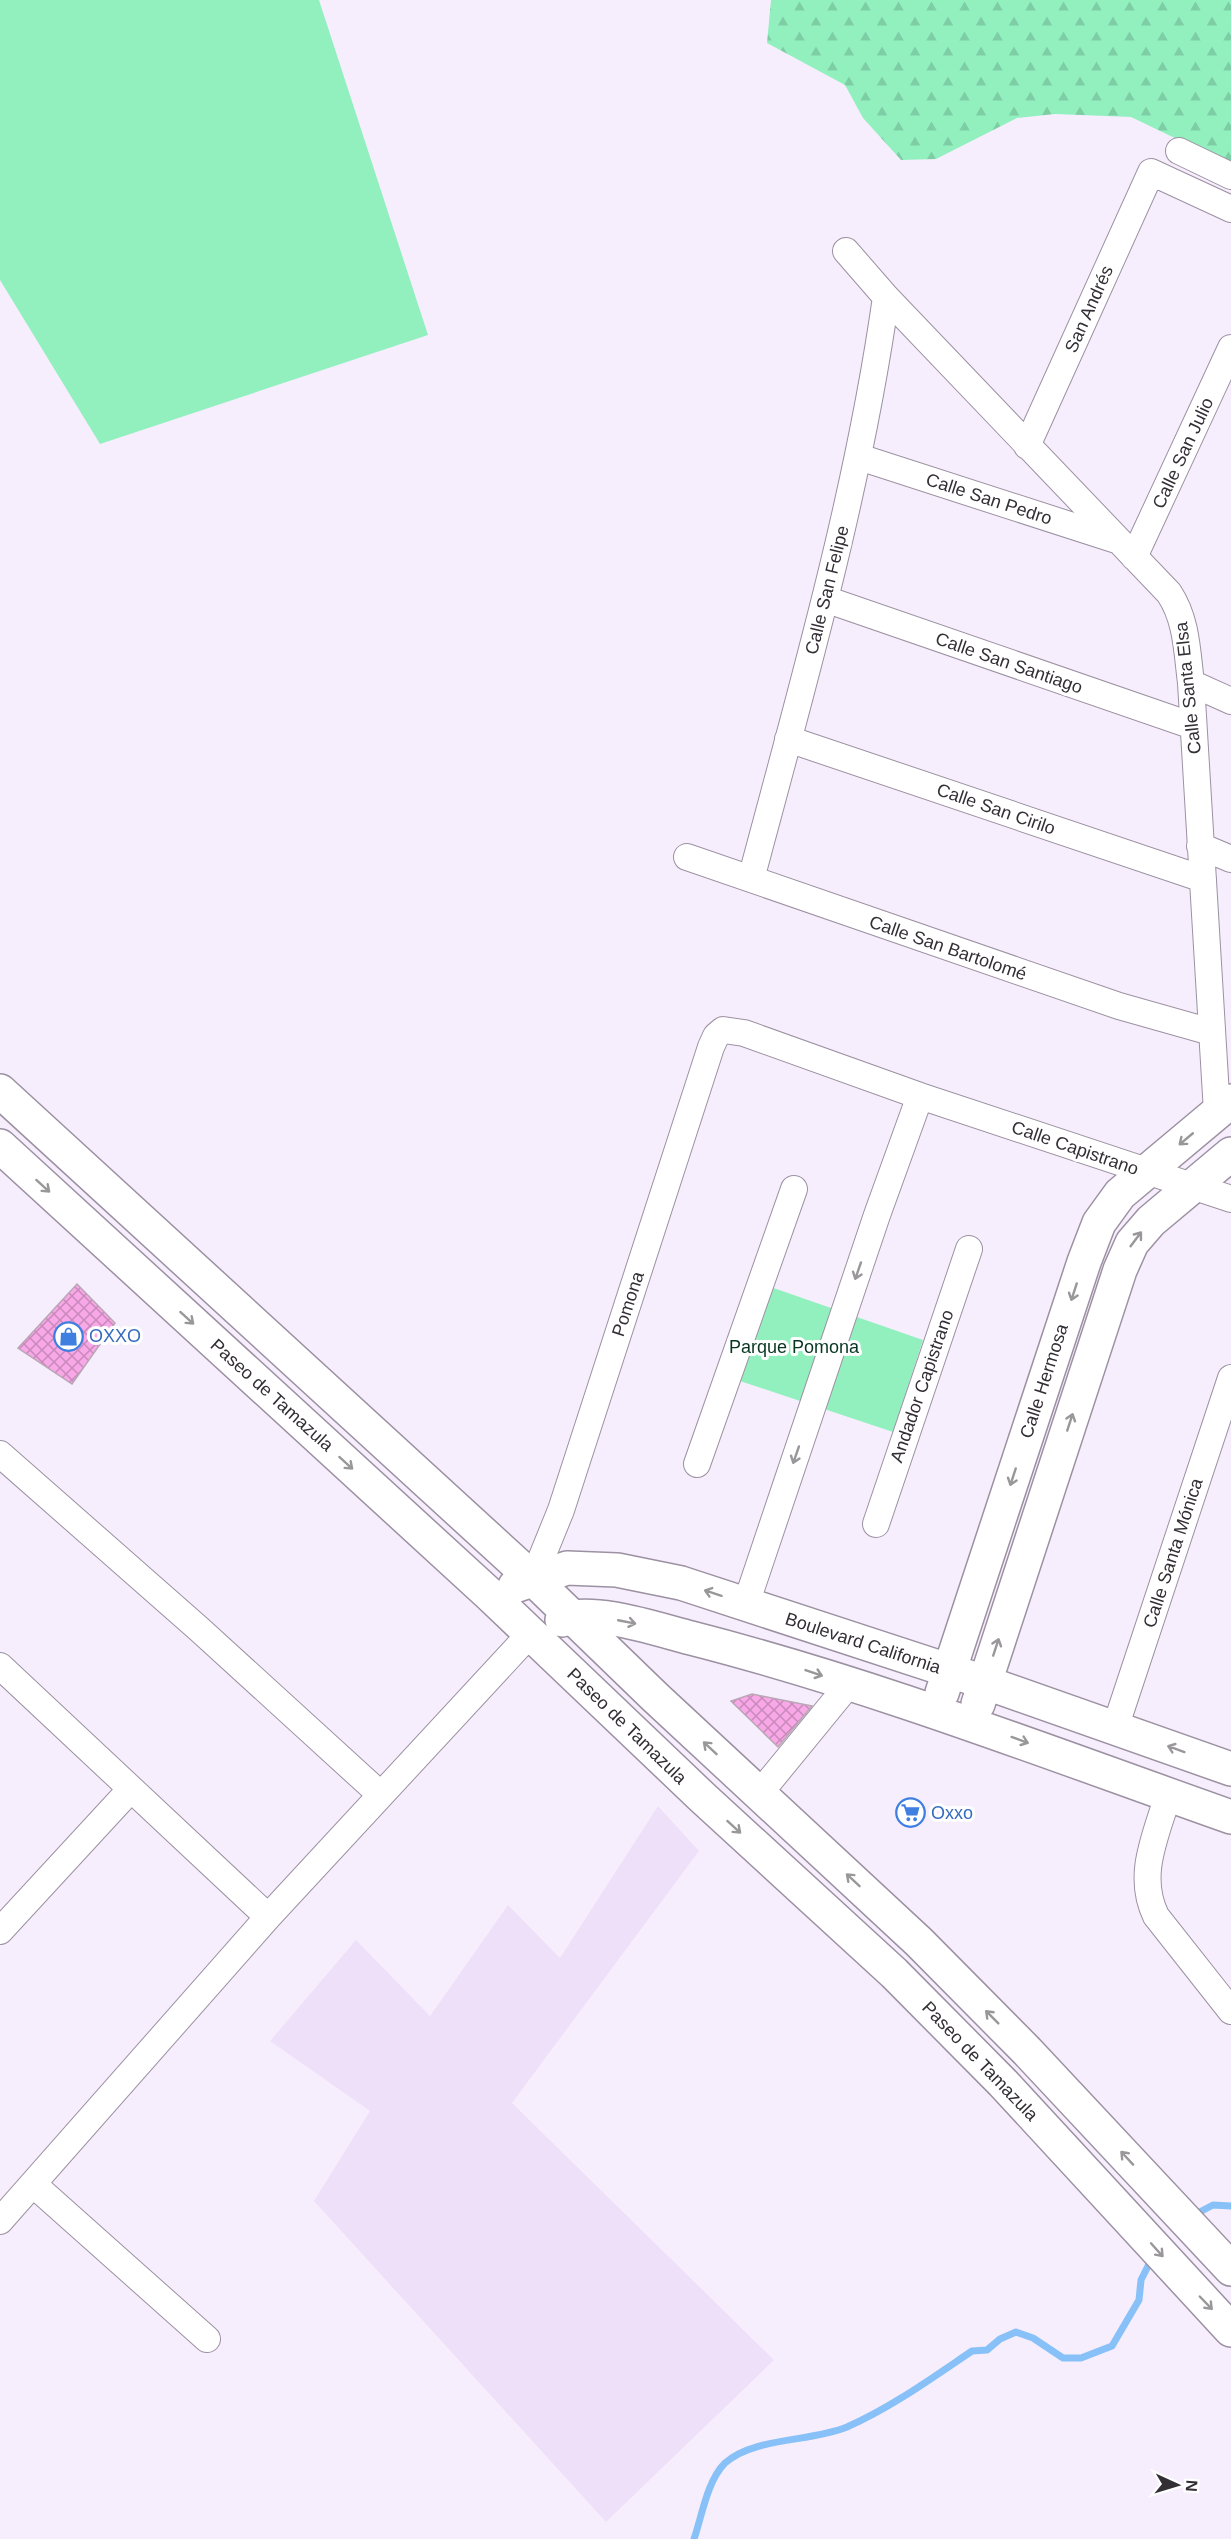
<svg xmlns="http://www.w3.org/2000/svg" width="1231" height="2539" viewBox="0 0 1231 2539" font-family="Arial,sans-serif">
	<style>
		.built { fill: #efe0f9 }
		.green { fill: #92f0bf }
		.forest { fill: url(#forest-firs) }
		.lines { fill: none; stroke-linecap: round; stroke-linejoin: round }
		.stream { stroke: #88c1f7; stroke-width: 7 }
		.building { fill: url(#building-cross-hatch); stroke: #b8a7b4; stroke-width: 1.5 }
		.street-casing { stroke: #9c91a2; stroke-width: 28 }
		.secondary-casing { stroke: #9c91a2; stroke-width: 36 }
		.street { stroke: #fff; stroke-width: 26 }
		.secondary { stroke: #fff; stroke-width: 33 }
		.oneway { stroke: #99979a }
		.labels { text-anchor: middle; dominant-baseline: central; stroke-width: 6; stroke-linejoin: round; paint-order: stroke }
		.street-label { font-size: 18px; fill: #332f35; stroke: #fff }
		.shop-label { font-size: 18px; fill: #366cbe; stroke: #fff; text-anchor: start }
		.park-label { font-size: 18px; fill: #073622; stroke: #fff }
	</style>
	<defs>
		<pattern id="forest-firs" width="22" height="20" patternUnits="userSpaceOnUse" patternTransform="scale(1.5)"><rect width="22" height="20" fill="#92f0bf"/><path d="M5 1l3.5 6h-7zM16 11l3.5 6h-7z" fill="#7ecea5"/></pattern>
		<pattern id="building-cross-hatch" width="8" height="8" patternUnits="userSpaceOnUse" patternTransform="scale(1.5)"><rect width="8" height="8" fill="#f8a8e6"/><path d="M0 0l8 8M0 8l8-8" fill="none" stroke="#c989bb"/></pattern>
	</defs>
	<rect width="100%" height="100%" fill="#f7eefd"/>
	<path class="built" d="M658 1806 699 1851 512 2103 774 2360 606 2522 314 2201 370 2111 270 2041 356 1940 430 2016 508 1905 560 1958Z"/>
	<path class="green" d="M0 0H319L428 335 100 444 0 280Z
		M762 1284 923 1340 893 1432 728 1377Z"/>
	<path class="forest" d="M771 0H1231V165L1131 117 1055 114 1017 118 936 159 901 160 863 118 845 85 767 43Z"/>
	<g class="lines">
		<path class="stream" d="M1194 2215 1213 2205 1231 2206
			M694 2539C702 2516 707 2481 725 2463 754 2437 811 2442 847 2427 892 2407 932 2378 972 2351L987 2350 1000 2339 1016 2332 1033 2338 1063 2358H1081L1112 2346 1139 2300 1141 2280 1153 2256"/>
	</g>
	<path class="building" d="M77 1284 115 1323 72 1384 18 1348Z
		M752 1694 812 1706 778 1747 731 1701Z"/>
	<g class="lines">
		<defs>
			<path id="street" d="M1179 151 1231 176
				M846 251 886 297 1169 593C1187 620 1187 652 1191 683L1217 1112
				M1027 446 1151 172 1231 209
				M859 457 1116 540
				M1134 557 1231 348
				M825 599 1193 726
				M1191 683 1231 701
				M788 739 1203 879
				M1200 846 1231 859
				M687 857 1119 1006 1211 1032
				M751 879C802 687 858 495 886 297
				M0 1454 199 1629 381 1795
				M697 1464 794 1189
				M876 1524 969 1249
				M533 1579 561 1510 711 1047 716 1036 723 1030 744 1033 920 1096 1231 1199
				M746 1604 877 1215 920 1096
				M0 1666 268 1917
				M1115 1728 1231 1378
				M759 1794 849 1684
				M1168 1795C1156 1836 1136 1875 1156 1916L1231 2011
				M0 1931 130 1790
				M33 2184 207 2339
				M0 2221 268 1917 530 1634"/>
			<path id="secondary" d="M0 1091 533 1579 655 1697 919 1942 1027 2051 1231 2269
				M0 1146 489 1594 702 1797 894 1973 1003 2083 1231 2330
				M515 1586 567 1568 617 1570 681 1583 984 1682 1231 1769
				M562 1620C592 1607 659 1630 691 1638 875 1685 1052 1754 1231 1817
				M942 1693 1084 1262 1099 1223 1120 1194 1231 1101
				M978 1704 1120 1270 1132 1243 1151 1221 1231 1154"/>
		</defs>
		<use href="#street" class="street-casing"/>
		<use href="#secondary" class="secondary-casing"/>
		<use href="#street" class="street"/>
		<use href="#secondary" class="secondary"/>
	</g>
	<defs><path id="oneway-shaft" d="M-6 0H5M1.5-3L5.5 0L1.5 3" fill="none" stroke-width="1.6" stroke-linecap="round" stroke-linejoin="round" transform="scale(1.5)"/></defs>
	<g class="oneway">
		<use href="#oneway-shaft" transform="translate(1186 1139) rotate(140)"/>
		<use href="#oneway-shaft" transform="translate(43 1186) rotate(42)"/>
		<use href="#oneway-shaft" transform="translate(1136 1239) rotate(-53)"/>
		<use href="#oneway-shaft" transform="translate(858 1271) rotate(109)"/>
		<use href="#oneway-shaft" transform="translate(1074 1292) rotate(108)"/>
		<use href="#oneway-shaft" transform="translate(187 1318) rotate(42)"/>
		<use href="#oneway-shaft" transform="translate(1070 1422) rotate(-72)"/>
		<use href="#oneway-shaft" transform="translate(796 1455) rotate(109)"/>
		<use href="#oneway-shaft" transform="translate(346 1463) rotate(42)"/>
		<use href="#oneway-shaft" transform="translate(1013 1477) rotate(108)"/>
		<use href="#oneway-shaft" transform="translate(713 1593) rotate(-162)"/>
		<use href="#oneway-shaft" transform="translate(627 1622) rotate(11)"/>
		<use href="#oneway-shaft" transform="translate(996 1647) rotate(-72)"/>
		<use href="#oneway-shaft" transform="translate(814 1673) rotate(19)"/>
		<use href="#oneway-shaft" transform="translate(1020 1740) rotate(20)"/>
		<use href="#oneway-shaft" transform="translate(710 1748) rotate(-137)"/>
		<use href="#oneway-shaft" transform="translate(1176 1749) rotate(-160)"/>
		<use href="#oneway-shaft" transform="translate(734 1827) rotate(42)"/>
		<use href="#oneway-shaft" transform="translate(853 1880) rotate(-137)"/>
		<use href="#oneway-shaft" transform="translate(992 2017) rotate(-135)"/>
		<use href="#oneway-shaft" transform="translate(1127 2158) rotate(-133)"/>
		<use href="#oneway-shaft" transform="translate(1157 2250) rotate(48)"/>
		<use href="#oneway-shaft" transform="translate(1206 2303) rotate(46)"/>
	</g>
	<defs>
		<symbol id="shop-ring" viewBox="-11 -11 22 22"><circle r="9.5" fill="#fff" stroke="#3f7fe0" stroke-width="1.5"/><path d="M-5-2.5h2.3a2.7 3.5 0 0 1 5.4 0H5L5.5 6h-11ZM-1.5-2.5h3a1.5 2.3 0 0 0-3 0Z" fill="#3f7fe0"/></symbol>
		<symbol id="supermarket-ring" viewBox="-11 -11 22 22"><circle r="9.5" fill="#fff" stroke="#3f7fe0" stroke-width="1.5"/><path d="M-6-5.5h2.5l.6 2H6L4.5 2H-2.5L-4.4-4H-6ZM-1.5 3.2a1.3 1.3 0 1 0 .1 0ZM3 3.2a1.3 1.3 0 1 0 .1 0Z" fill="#3f7fe0"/></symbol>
	</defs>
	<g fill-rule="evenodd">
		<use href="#shop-ring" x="52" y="1320" width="33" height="33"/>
		<use href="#supermarket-ring" x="894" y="1796" width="33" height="33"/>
	</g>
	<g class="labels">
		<g class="street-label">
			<text transform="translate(1089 309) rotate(-66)">San Andrés</text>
			<text transform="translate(1183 453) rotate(-65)">Calle San Julio</text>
			<text transform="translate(989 499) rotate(18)">Calle San Pedro</text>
			<text transform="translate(827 590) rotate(-76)">Calle San Felipe</text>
			<text transform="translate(1009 663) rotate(19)">Calle San Santiago</text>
			<text transform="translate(1188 688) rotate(-96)">Calle Santa Elsa</text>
			<text transform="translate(996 809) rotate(19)">Calle San Cirilo</text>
			<text transform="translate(948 948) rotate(19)">Calle San Bartolomé</text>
			<text transform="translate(1075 1148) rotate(19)">Calle Capistrano</text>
			<text transform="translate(628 1304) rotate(-72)">Pomona</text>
			<text transform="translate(1044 1381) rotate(-72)">Calle Hermosa</text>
			<text transform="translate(922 1386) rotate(-71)">Andador Capistrano</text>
			<text transform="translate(272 1395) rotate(42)">Paseo de Tamazula</text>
			<text transform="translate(1173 1553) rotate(-72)">Calle Santa Mónica</text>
			<text transform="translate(863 1643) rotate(18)">Boulevard California</text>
			<text transform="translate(627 1726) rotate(44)">Paseo de Tamazula</text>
			<text transform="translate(980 2061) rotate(46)">Paseo de Tamazula</text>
		</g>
		<g class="shop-label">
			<text x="89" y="1336">OXXO</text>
			<text x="931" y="1813">Oxxo</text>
		</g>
		<g class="park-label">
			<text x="794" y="1347">Parque Pomona</text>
		</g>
	</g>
	<g transform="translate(1177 2485) rotate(94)" stroke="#ffffff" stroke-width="4.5" paint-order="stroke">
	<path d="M0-4.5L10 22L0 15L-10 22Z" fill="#332f35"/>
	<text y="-9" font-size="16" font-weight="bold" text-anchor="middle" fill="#332f35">N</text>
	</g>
</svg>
